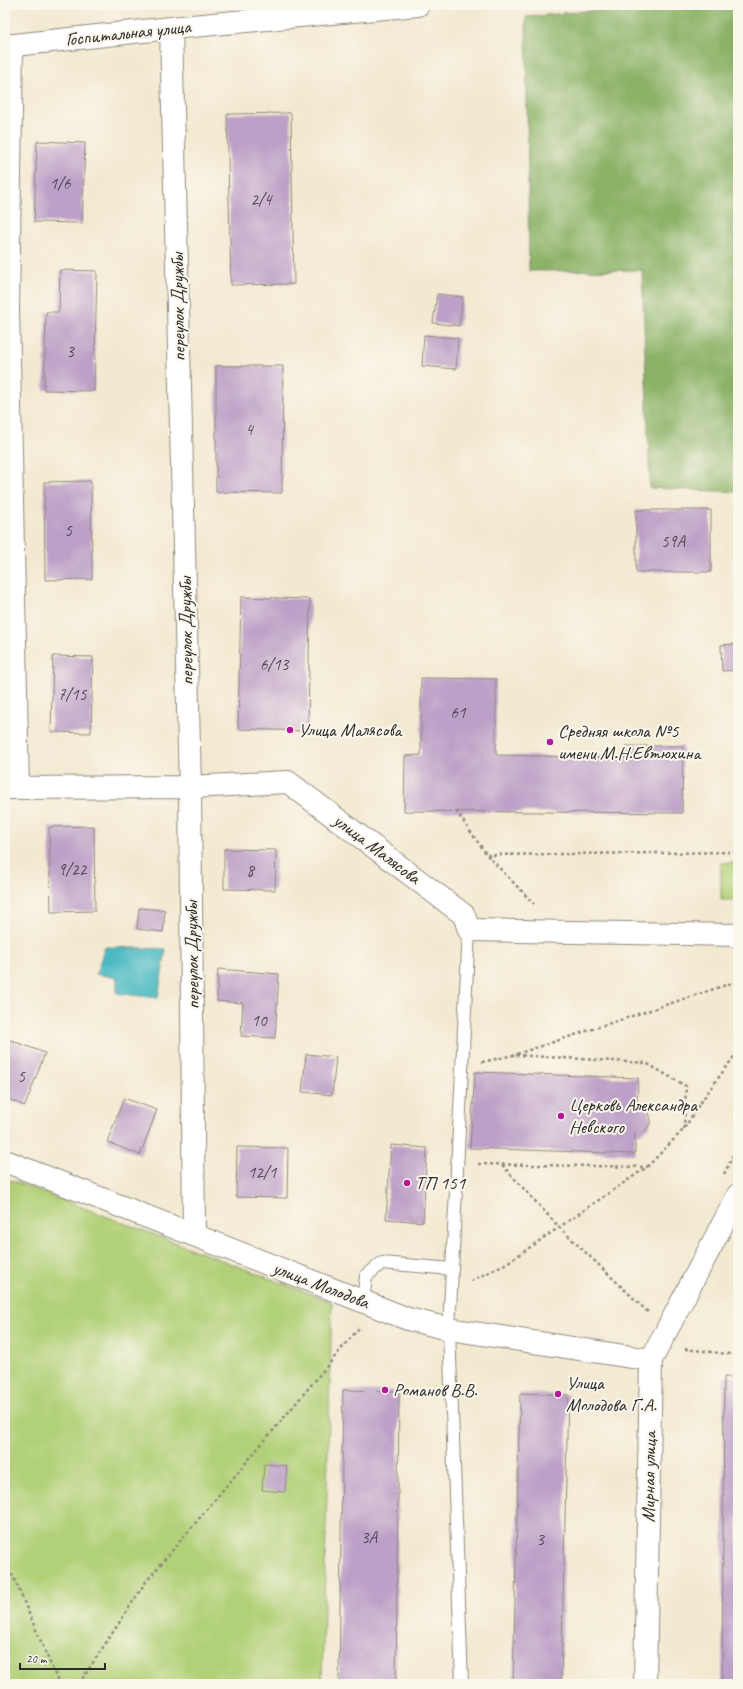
<svg xmlns="http://www.w3.org/2000/svg" width="743" height="1689" viewBox="0 0 743 1689" font-family="Caveat,sans-serif">
	<style>
		.green { fill: #b1d077; stroke: #6e7e51 }
		.forest { fill: #8cb268; stroke: #5c6e4a }
		.water { fill: #4bbac3; stroke: #3b7277 }
		.building { fill: #bda0c7 }
		.lines { fill: none; stroke-linecap: round; stroke-linejoin: round }
		.lane-casing { stroke: #8f8a7e; stroke-width: 14 }
		.street-casing { stroke: #8f8a7e; stroke-width: 24 }
		.path { stroke: #8f8a7e; stroke-width: 2.5; stroke-dasharray: 3 3; stroke-linecap: butt }
		.lane { stroke: #fff; stroke-width: 12 }
		.street { stroke: #fff; stroke-width: 22 }
		.poi-dot { fill: #b5179e; stroke: #fbf7ec; stroke-width: 1.5 }
		.labels { text-anchor: middle; dominant-baseline: central; stroke-width: 4; stroke-linejoin: round; paint-order: stroke }
		.number-label { font-size: 17px; fill: #504852 }
		.street-label { font-size: 19px; fill: #2b2b2b; stroke: #fbf7ec }
		.poi-label { font-size: 19px; fill: #2b2b2b; stroke: #fbf7ec; text-anchor: start }
	</style>
	<rect width="100%" height="100%" fill="#fbf7ec"/>
	<filter id="ink" filterUnits="userSpaceOnUse"><feTurbulence type="fractalNoise" baseFrequency=".025" numOctaves="2"/><feDisplacementMap in="SourceGraphic" scale="8" xChannelSelector="R" yChannelSelector="G"/><feConvolveMatrix kernelMatrix="1 2 1 2 8 2 1 2 1" color-interpolation-filters="sRGB"/></filter>
	<filter id="wash" filterUnits="userSpaceOnUse"><feTurbulence type="fractalNoise" baseFrequency=".012" numOctaves="4" result="noise"/><feDisplacementMap in="SourceGraphic" scale="16" xChannelSelector="R" yChannelSelector="G"/><feGaussianBlur stdDeviation="0.9" result="paint"/><feColorMatrix in="noise" values="0 0 0 0 0 0 0 0 0 0 0 0 0 0 0 0 0 1.4 0 .05"/><feComposite in="paint" operator="in"/></filter>
	<g filter="url(#wash)">
		<rect width="100%" height="100%" fill="#f3e9d1"/>
		<path class="green" d="M721 863H738V900H721Z
			M5 1178 332 1302 322 1684H5Z"/>
		<path class="forest" d="M646 5H738V492L650 488 642 270 529 271 526 17Z"/>
		<path class="water" d="M105 947 166 949 158 998 117 993V978L96 974Z"/>
		<g id="blocks">
			<path class="building" d="M291 113 294 284 231 285 227 114Z
				M37 141 85 143 82 223 34 222Z
				M60 270 97 271 94 391 44 390 46 312H59Z
				M437 294 463 297 459 326 433 323Z
				M424 335 458 338 456 369 422 366Z
				M216 366H283L282 493 216 492Z
				M91 481 92 579 45 580 44 482Z
				M636 510H711V572H636Z
				M241 597 310 599 308 731 238 729Z
				M738 644V670L722 671 721 645Z
				M53 656 93 657 91 733 51 732Z
				M421 678 496 679V755L625 758 626 746H683L682 813 404 811 405 756 421 755Z
				M94 826 95 911 51 912 49 827Z
				M224 849 276 850 275 890 224 889Z
				M139 908 165 910 163 932 137 929Z
				M218 969 279 974 275 1038 241 1036 243 1003 217 1001Z
				M5 1038 45 1053 25 1106 5 1098Z
				M306 1054 336 1057 332 1095 302 1092Z
				M475 1072 638 1078 637 1104 644 1106 649 1112 651 1120 648 1128 642 1133 635 1134V1154L470 1148Z
				M124 1098 157 1110 140 1155 107 1142Z
				M391 1145 427 1148 423 1222 386 1219Z
				M237 1147 288 1148 287 1198 236 1197Z
				M724 1377H738V1684H722Z
				M343 1390 399 1391 396 1684H339Z
				M520 1393 568 1395 561 1684H513Z
				M264 1464 287 1466 285 1492 262 1490Z"/>
		</g>
	</g>
	<g filter="url(#ink)">
		<use href="#blocks" fill-opacity="0" stroke="#8f8a7e" stroke-width="1"/>
		<g class="lines">
			<defs>
				<path id="lane" d="M363 1301 366 1276 382 1263 452 1269
					M462 1684 449 1329 469 930"/>
				<path id="street" d="M171 28 190 787 194 1235
					M12 45 8 309 18 788
					M5 46 171 28 418 5
					M5 788 190 787 288 782 464 915 469 930 738 935
					M5 1161 408 1319 449 1329 651 1360
					M645 1684 651 1360 738 1195"/>
			</defs>
			<use href="#lane" class="lane-casing"/>
			<use href="#street" class="street-casing"/>
			<path class="path" d="M456 811 487 855 534 904
				M487 855 738 852
				M516 1055 646 1063 686 1086 684 1129
				M482 1062 514 1055 738 981
				M478 1164 647 1167
				M502 1165 559 1227 648 1312
				M724 1174 738 1145
				M471 1281 507 1263 647 1167 684 1129 700 1103 738 1051
				M685 1349 738 1355
				M5 1572 13 1576 59 1684
				M79 1684 145 1583 359 1328"/>
			<use href="#lane" class="lane"/>
			<use href="#street" class="street"/>
		</g>
	</g>
	<g class="poi-dot">
		<circle cx="290" cy="730" r="4"/>
		<circle cx="550" cy="742" r="4"/>
		<circle cx="561" cy="1116" r="4"/>
		<circle cx="407" cy="1183" r="4"/>
		<circle cx="385" cy="1390" r="4"/>
		<circle cx="558" cy="1394" r="4"/>
	</g>
	<g class="labels">
		<g class="number-label">
			<text x="60" y="183">1/6</text>
			<text x="261" y="199">2/4</text>
			<text x="70" y="351">3</text>
			<text x="249" y="429">4</text>
			<text x="68" y="530">5</text>
			<text x="673" y="541">59А</text>
			<text x="274" y="664">6/13</text>
			<text x="72" y="694">7/15</text>
			<text x="458" y="712">61</text>
			<text x="72" y="869">9/22</text>
			<text x="250" y="870">8</text>
			<text x="259" y="1020">10</text>
			<text x="21" y="1076">5</text>
			<text x="262" y="1172">12/1</text>
			<text x="369" y="1537">3А</text>
			<text x="540" y="1539">3</text>
		</g>
		<g class="street-label">
			<text transform="translate(128 33) rotate(-6)">Госпитальная улица</text>
			<text transform="translate(178 307) rotate(-91)">переулок Дружбы</text>
			<text transform="translate(186 631) rotate(-91)">переулок Дружбы</text>
			<text transform="translate(377 849) rotate(37)">улица Малясова</text>
			<text transform="translate(192 955) rotate(-91)">переулок Дружбы</text>
			<text transform="translate(321 1285) rotate(21)">улица Молодова</text>
			<text transform="translate(649 1477) rotate(-89)">Мирная улица</text>
		</g>
		<g class="poi-label">
			<text x="298" y="730">Улица Малясова</text>
			<text x="558" y="731">Средняя школа №5<tspan x="558" dy="22">имени М.Н.Евтюхина</tspan></text>
			<text x="569" y="1105">Церковь Александра<tspan x="569" dy="22">Невского</tspan></text>
			<text x="415" y="1183">ТП 151</text>
			<text x="566" y="1383">Улица<tspan x="566" dy="22">Молодова Г.А.</tspan></text>
			<text x="393" y="1390">Романов В.В.</text>
		</g>
	</g>
	<rect width="743" height="1689" fill="none" stroke="#fbf7ec" stroke-width="20"/>
	<path d="M20 1663v6h85v-6" fill="none" stroke="#2b2b2b" stroke-width="2"/>
	<text x="26" y="1663" font-size="12" fill="#2b2b2b" stroke="#fbf7ec" stroke-width="3" paint-order="stroke">20 m</text>
</svg>
